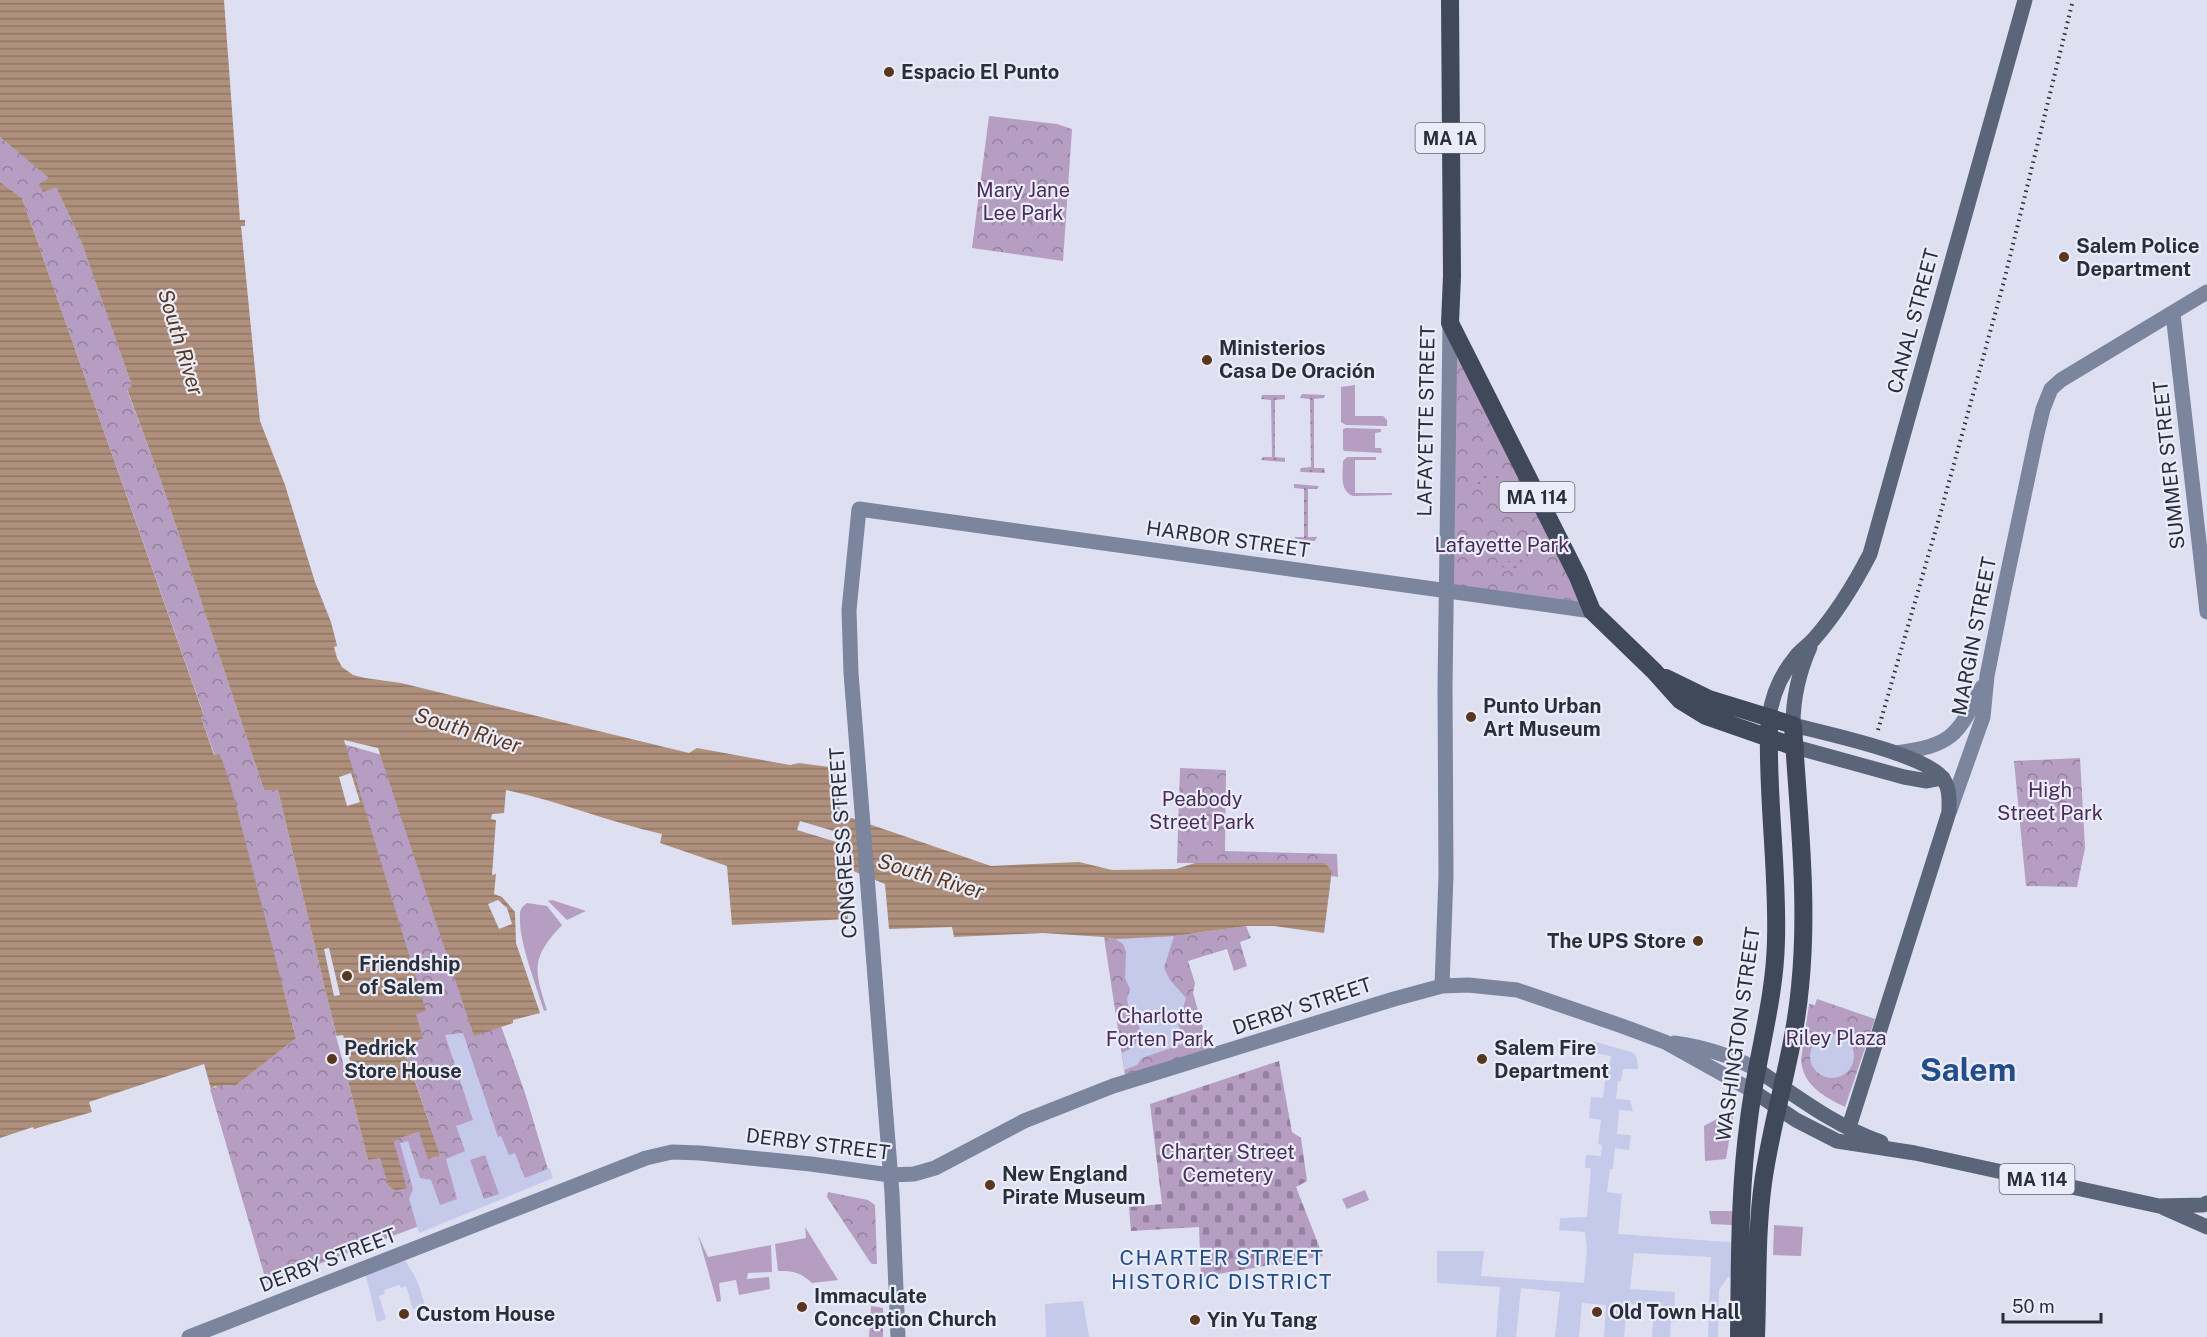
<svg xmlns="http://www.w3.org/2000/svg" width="2207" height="1337" viewBox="0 0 2207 1337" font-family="'Public Sans',sans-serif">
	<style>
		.grass { fill: #b69dc2 }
		.cemetery { fill: url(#cemetery-stones) }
		.park { fill: url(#park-crowns) }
		.garden { fill: url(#garden-dots) }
		.plaza { fill: #c5c9ea; fill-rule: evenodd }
		.water { fill: url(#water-rules) }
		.pier { fill: #dee0f2 }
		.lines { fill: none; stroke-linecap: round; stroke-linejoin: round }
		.secondary { stroke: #7b859e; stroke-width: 15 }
		.primary { stroke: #5a657a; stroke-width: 15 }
		.highway { stroke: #404959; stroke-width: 18 }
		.rail { stroke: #292e38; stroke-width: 4; stroke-dasharray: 1.5 4.5; stroke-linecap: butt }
		.poi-dot { fill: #59361e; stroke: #eaecfa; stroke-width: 2 }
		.labels { text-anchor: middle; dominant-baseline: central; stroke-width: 4.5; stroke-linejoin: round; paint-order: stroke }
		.shield { fill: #eaecfa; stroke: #636772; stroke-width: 1.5 }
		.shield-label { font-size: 18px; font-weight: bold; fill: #292e38 }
		.poi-label { font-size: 20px; font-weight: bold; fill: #292e38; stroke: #eaecfa; text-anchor: start }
		.park-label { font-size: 20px; fill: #4a2d56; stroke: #eaecfa }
		.street-label { font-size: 20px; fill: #292e38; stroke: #eaecfa }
		.water-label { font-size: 21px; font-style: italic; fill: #59361e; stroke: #eaecfa }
		.neighbourhood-label { font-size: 21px; letter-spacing: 1.5px; fill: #224d87; stroke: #eaecfa }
		.town-label { font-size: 32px; font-weight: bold; fill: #224d87; stroke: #eaecfa }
	</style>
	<defs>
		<pattern id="cemetery-stones" width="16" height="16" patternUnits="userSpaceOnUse" patternTransform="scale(1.5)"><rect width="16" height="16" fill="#b69dc2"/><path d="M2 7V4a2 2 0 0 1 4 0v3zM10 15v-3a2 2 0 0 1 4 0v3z" fill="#94809f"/></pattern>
		<pattern id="park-crowns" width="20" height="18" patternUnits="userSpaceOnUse" patternTransform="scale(1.5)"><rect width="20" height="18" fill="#b69dc2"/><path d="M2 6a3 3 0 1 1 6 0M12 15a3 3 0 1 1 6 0" fill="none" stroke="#94809f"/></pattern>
		<pattern id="garden-dots" width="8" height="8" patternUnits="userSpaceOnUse" patternTransform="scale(1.5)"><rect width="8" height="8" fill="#b69dc2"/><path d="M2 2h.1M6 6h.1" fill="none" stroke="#94809f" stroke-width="1.8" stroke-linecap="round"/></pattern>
		<pattern id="water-rules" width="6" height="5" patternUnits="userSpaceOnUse" patternTransform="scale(1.5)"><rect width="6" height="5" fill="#af907d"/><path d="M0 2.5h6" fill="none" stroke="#8e7667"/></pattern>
	</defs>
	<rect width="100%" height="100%" fill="#dee0f2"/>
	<path class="grass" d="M1355 385V416H1383L1387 420V426L1346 425 1341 422V387Z
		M1346 428 1381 429V432L1375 433V448H1381L1382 453 1344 451 1343 449V429Z
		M1347 457H1376V460H1355V493H1392V495L1353 496C1339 490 1343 474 1343 461Z
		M552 900 586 911 567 920 548 901Z
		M527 903 547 906 562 925C532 957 533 968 547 1010L544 1011C536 984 518 941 520 914 520 909 523 906 527 903Z
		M1726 1114 1733 1116 1726 1159 1705 1161 1704 1126Z
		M1365 1190 1369 1200 1347 1209 1342 1199Z
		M1709 1211H1731L1733 1212 1732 1225 1711 1224Z
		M1774 1225 1803 1227 1801 1256 1773 1255Z
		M805 1227 838 1280 812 1283C800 1272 793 1271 778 1271L775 1244 806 1238Z
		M698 1235 708 1257 771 1245 772 1272 748 1273 747 1279 769 1277 770 1289 739 1295 736 1280 719 1283 721 1301 717 1302Z"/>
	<path class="cemetery" d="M1279 1061 1292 1132 1301 1138 1307 1181 1296 1187 1323 1256 1201 1277 1199 1227 1131 1231 1129 1207 1162 1204 1150 1104Z"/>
	<path class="park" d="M989 116 1057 124 1072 129 1063 261 972 248Z
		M0 137 50 178 56 187 81 241 132 386 127 390 162 484 264 790H278L326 993 368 1160 380 1157 388 1186 396 1191 407 1188 392 1140 419 1132 440 1155 403 1045 420 1028 315 736 407 762 525 1093 550 1176 267 1284 210 1089 222 1085 235 1086 296 1037 220 754 215 756 201 717 204 715 22 198 0 182Z
		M1450 323 1592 611 1447 590Z
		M2080 758 2085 848 2077 887 2026 886 2014 761Z
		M1180 768 1226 770 1225 851 1337 854 1338 877 1331 876 1332 870 1325 863H1177Z
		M1246 926 1251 938 1240 942 1247 966 1234 971 1227 949 1188 961 1195 983 1193 993 1211 1056 1126 1082 1104 937 1115 939 1174 936Z
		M1817 999 1875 1019 1845 1107C1825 1097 1803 1086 1801 1060L1809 1004 1815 1005Z
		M828 1192 868 1200 875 1205 877 1264H872L870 1262 827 1197Z
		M871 1306 883 1308V1337H869Z"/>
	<path class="garden" d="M1302 394 1325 395 1324 398 1314 399V468H1324L1325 473 1301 472 1300 470 1301 468 1311 467 1310 399 1300 398Z
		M1262 395H1285V399L1275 400V457L1285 458V462L1261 460 1263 457H1272L1271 400 1261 399Z
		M1490 474 1509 479 1516 490C1502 482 1483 474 1475 492L1477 479 1483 475Z
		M1294 484 1319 486 1317 489H1308V537H1317L1315 541 1295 540V537H1304V489L1294 488Z
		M1538 540C1534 568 1514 573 1491 564L1517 560Z"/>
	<path class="plaza" d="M1174 936 1164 968 1170 980 1186 998 1178 1024 1185 1043 1142 1058 1137 1065 1124 1070 1122 1053 1132 1048 1141 1036 1139 1026 1129 1012 1127 999 1130 989 1125 978 1126 952 1123 944 1115 939Z
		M463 1033 498 1137 501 1136 509 1155 515 1153 525 1178 550 1168 553 1178 419 1233 409 1199 413 1189 400 1143 408 1141 420 1178 431 1180 440 1205 457 1199 446 1159 465 1151 456 1126 473 1120 445 1035ZM485 1155 499 1194 484 1199 470 1160Z
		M1810 1056a22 22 0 1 1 44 0a22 22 0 1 1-44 0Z
		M1593 1041 1634 1053 1637 1059 1638 1069H1623L1621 1081H1618L1616 1099 1630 1100 1633 1111 1619 1110 1617 1134 1631 1135 1629 1150 1615 1148 1613 1169H1610L1607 1192 1622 1194 1618 1234 1741 1243 1739 1280 1728 1277 1719 1290 1718 1337H1708L1711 1257 1634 1253 1630 1289 1675 1292 1674 1315 1676 1317V1322H1671L1670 1337H1652L1654 1306 1627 1304 1624 1337H1604L1606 1305 1582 1303 1579 1337H1555L1560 1292 1521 1288 1516 1337H1496L1500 1287 1437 1283V1251H1484L1481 1276 1584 1283 1587 1249 1585 1232 1559 1230 1560 1218 1587 1217 1591 1168H1585L1586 1155 1601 1156 1602 1145 1598 1144 1601 1120 1589 1118 1591 1097 1603 1098 1605 1080 1593 1079V1067L1609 1068 1611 1056 1591 1052Z
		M400 1261 406 1262 417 1280 425 1305 413 1309 406 1286 401 1288 399 1285 384 1290 385 1294 379 1296 386 1319 377 1322 366 1276 368 1273Z
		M1083 1301 1089 1337H1046L1045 1304Z"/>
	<path class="water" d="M0 0H224L240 220H245V226H241L242 236 260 421 285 485 315 582 331 622 339 653 349 666 397 679 401 683 689 753 697 748 790 765 799 763 837 768 840 814 991 866 1079 862 1112 870 1176 869 1195 863H1325L1332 870 1324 933 1274 926H1247L1174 936 1115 939 1104 937 1043 933 954 937 952 927 889 929 885 884 846 868 848 919 732 925 727 866 660 843 662 834C609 822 559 801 506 790L504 813 492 814 491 819 496 820 492 875 496 874 494 894 502 897 515 912 516 943 540 1013 513 1020V1023L474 1036 378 748 344 740 426 1011 416 1014 423 1038 403 1046 440 1155 428 1159 419 1132 393 1140 407 1188 396 1191 388 1186 380 1158 368 1160 326 993 278 790H264L162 484 127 389 132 386 81 241 56 187 43 192 39 184 49 178 0 137Z
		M0 182 22 198 204 716 201 717 214 755 220 754 231 786 296 1038 235 1086 222 1085 220 1087 215 1086 211 1089 204 1064 89 1102 92 1112 34 1129 33 1127 0 1138Z"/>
	<path class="pier" d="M340 645 345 658 351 663 398 676 401 679V683L365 678 353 675 342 667 337 658 334 647Z
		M351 773 360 802 347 806 339 777Z
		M800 821 840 833V843L797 830Z
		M498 900 507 908 512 924 499 929 488 904Z
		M329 948 340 995 334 996 324 949Z
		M343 1035 354 1076 347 1078 336 1036Z"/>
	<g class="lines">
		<path class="secondary" d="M2173 314 2207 612
			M1896 753C1952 745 1957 737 1982 687
			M1950 810 1983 717 1987 676 2003 595 2037 434 2043 409 2051 389 2061 380 2207 292
			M1442 986 1446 875 1445 688 1450 324
			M1674 1043C1703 1047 1730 1055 1756 1069
			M189 1337 646 1158 672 1152 700 1153 811 1164 890 1175 914 1174 935 1168 1024 1121 1113 1086 1394 999 1442 986 1468 985 1517 990 1622 1026 1665 1042 1753 1091
			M898 1337 892 1193 851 673 849 610 859 509 1592 611"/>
		<path class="primary" d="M1810 647C1799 672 1793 698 1793 725 1824 733 1929 755 1944 780 1950 790 1949 800 1949 812L1849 1127
			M1769 718C1772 696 1780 676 1794 659 1799 651 1808 646 1814 639 1836 614 1855 583 1870 554L2025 0
			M1795 747 1904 777 1927 781 1943 778
			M1756 1069C1796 1096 1835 1126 1881 1142
			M1753 1091 1796 1120 1837 1141 1915 1153 2159 1206 2203 1205 2207 1203
			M2164 1208 2207 1227"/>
		<path class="highway" d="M1450 0 1452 276 1450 323 1578 577 1592 611 1654 671 1680 700 1706 716 1795 747
			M1666 678 1709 699 1793 725C1798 812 1809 900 1800 987 1794 1054 1772 1117 1763 1183 1756 1234 1758 1286 1756 1337
			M1739 1337C1740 1265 1739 1191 1749 1119 1756 1060 1775 1000 1776 940 1778 869 1767 798 1769 727"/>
		<path class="rail" d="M1878 730 1938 522 2003 285 2073 0"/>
	</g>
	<g class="poi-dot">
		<circle cx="889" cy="72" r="6"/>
		<circle cx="2064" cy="257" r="6"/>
		<circle cx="1207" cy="360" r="6"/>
		<circle cx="1471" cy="717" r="6"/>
		<circle cx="1698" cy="941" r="6"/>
		<circle cx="347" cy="976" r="6"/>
		<circle cx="332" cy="1059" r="6"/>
		<circle cx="1482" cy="1059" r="6"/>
		<circle cx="990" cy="1185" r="6"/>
		<circle cx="802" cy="1307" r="6"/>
		<circle cx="1597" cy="1312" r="6"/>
		<circle cx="404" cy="1314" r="6"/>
		<circle cx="1195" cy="1320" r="6"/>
	</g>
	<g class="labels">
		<g class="shield">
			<rect x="1415.5" y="123" width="69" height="30" rx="4.5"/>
			<rect x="1499.5" y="482" width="75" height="30" rx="4.5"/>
			<rect x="1999.5" y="1164" width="75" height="30" rx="4.5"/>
		</g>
		<g class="shield-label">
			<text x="1450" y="138">MA 1A</text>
			<text x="1537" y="497">MA 114</text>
			<text x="2037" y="1179">MA 114</text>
		</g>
		<g class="poi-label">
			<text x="901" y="72">Espacio El Punto</text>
			<text x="2076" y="246">Salem Police<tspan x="2076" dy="23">Department</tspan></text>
			<text x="1219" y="348">Ministerios<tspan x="1219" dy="23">Casa De Oración</tspan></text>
			<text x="1483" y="706">Punto Urban<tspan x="1483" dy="23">Art Museum</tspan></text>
			<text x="1686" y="941" text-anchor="end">The UPS Store</text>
			<text x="359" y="964">Friendship<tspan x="359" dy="23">of Salem</tspan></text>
			<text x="344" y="1048">Pedrick<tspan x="344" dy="23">Store House</tspan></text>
			<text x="1494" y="1048">Salem Fire<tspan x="1494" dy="23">Department</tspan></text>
			<text x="1002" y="1174">New England<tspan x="1002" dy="23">Pirate Museum</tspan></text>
			<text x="814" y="1296">Immaculate<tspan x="814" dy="23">Conception Church</tspan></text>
			<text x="1609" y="1312">Old Town Hall</text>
			<text x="416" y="1314">Custom House</text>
			<text x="1207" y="1320">Yin Yu Tang</text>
		</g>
		<g class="park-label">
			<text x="1023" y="190">Mary Jane<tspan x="1023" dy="23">Lee Park</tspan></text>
			<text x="1502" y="545">Lafayette Park</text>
			<text x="2050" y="790">High<tspan x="2050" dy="23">Street Park</tspan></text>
			<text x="1202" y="799">Peabody<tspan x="1202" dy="23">Street Park</tspan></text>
			<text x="1160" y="1016">Charlotte<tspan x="1160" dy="23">Forten Park</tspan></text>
			<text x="1836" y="1038">Riley Plaza</text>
			<text x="1228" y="1152">Charter Street<tspan x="1228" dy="23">Cemetery</tspan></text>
		</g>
		<g class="street-label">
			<text transform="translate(1913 321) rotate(-75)">CANAL STREET</text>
			<text transform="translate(1426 421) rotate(-89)">LAFAYETTE STREET</text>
			<text transform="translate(2169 465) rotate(-96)">SUMMER STREET</text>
			<text transform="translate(1228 539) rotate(8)">HARBOR STREET</text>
			<text transform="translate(1974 636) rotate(-79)">MARGIN STREET</text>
			<text transform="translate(843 843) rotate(-94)">CONGRESS STREET</text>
			<text transform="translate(1302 1006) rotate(-18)">DERBY STREET</text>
			<text transform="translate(1738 1034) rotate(-82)">WASHINGTON STREET</text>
			<text transform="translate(818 1144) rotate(7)">DERBY STREET</text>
			<text transform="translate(328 1260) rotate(-21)">DERBY STREET</text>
		</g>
		<g class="water-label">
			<text transform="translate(181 342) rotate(73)">South River</text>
			<text transform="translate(468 730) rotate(17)">South River</text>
			<text transform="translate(931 876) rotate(17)">South River</text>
		</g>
		<g class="neighbourhood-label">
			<text x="1222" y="1257">CHARTER STREET<tspan x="1222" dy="24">HISTORIC DISTRICT</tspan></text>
		</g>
		<g class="town-label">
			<text x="1968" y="1069">Salem</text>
		</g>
	</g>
	<path d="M2003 1313v9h98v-9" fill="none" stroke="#292e38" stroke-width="3"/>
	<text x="2012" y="1313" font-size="18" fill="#292e38" stroke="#eaecfa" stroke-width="4.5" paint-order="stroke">50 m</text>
</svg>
